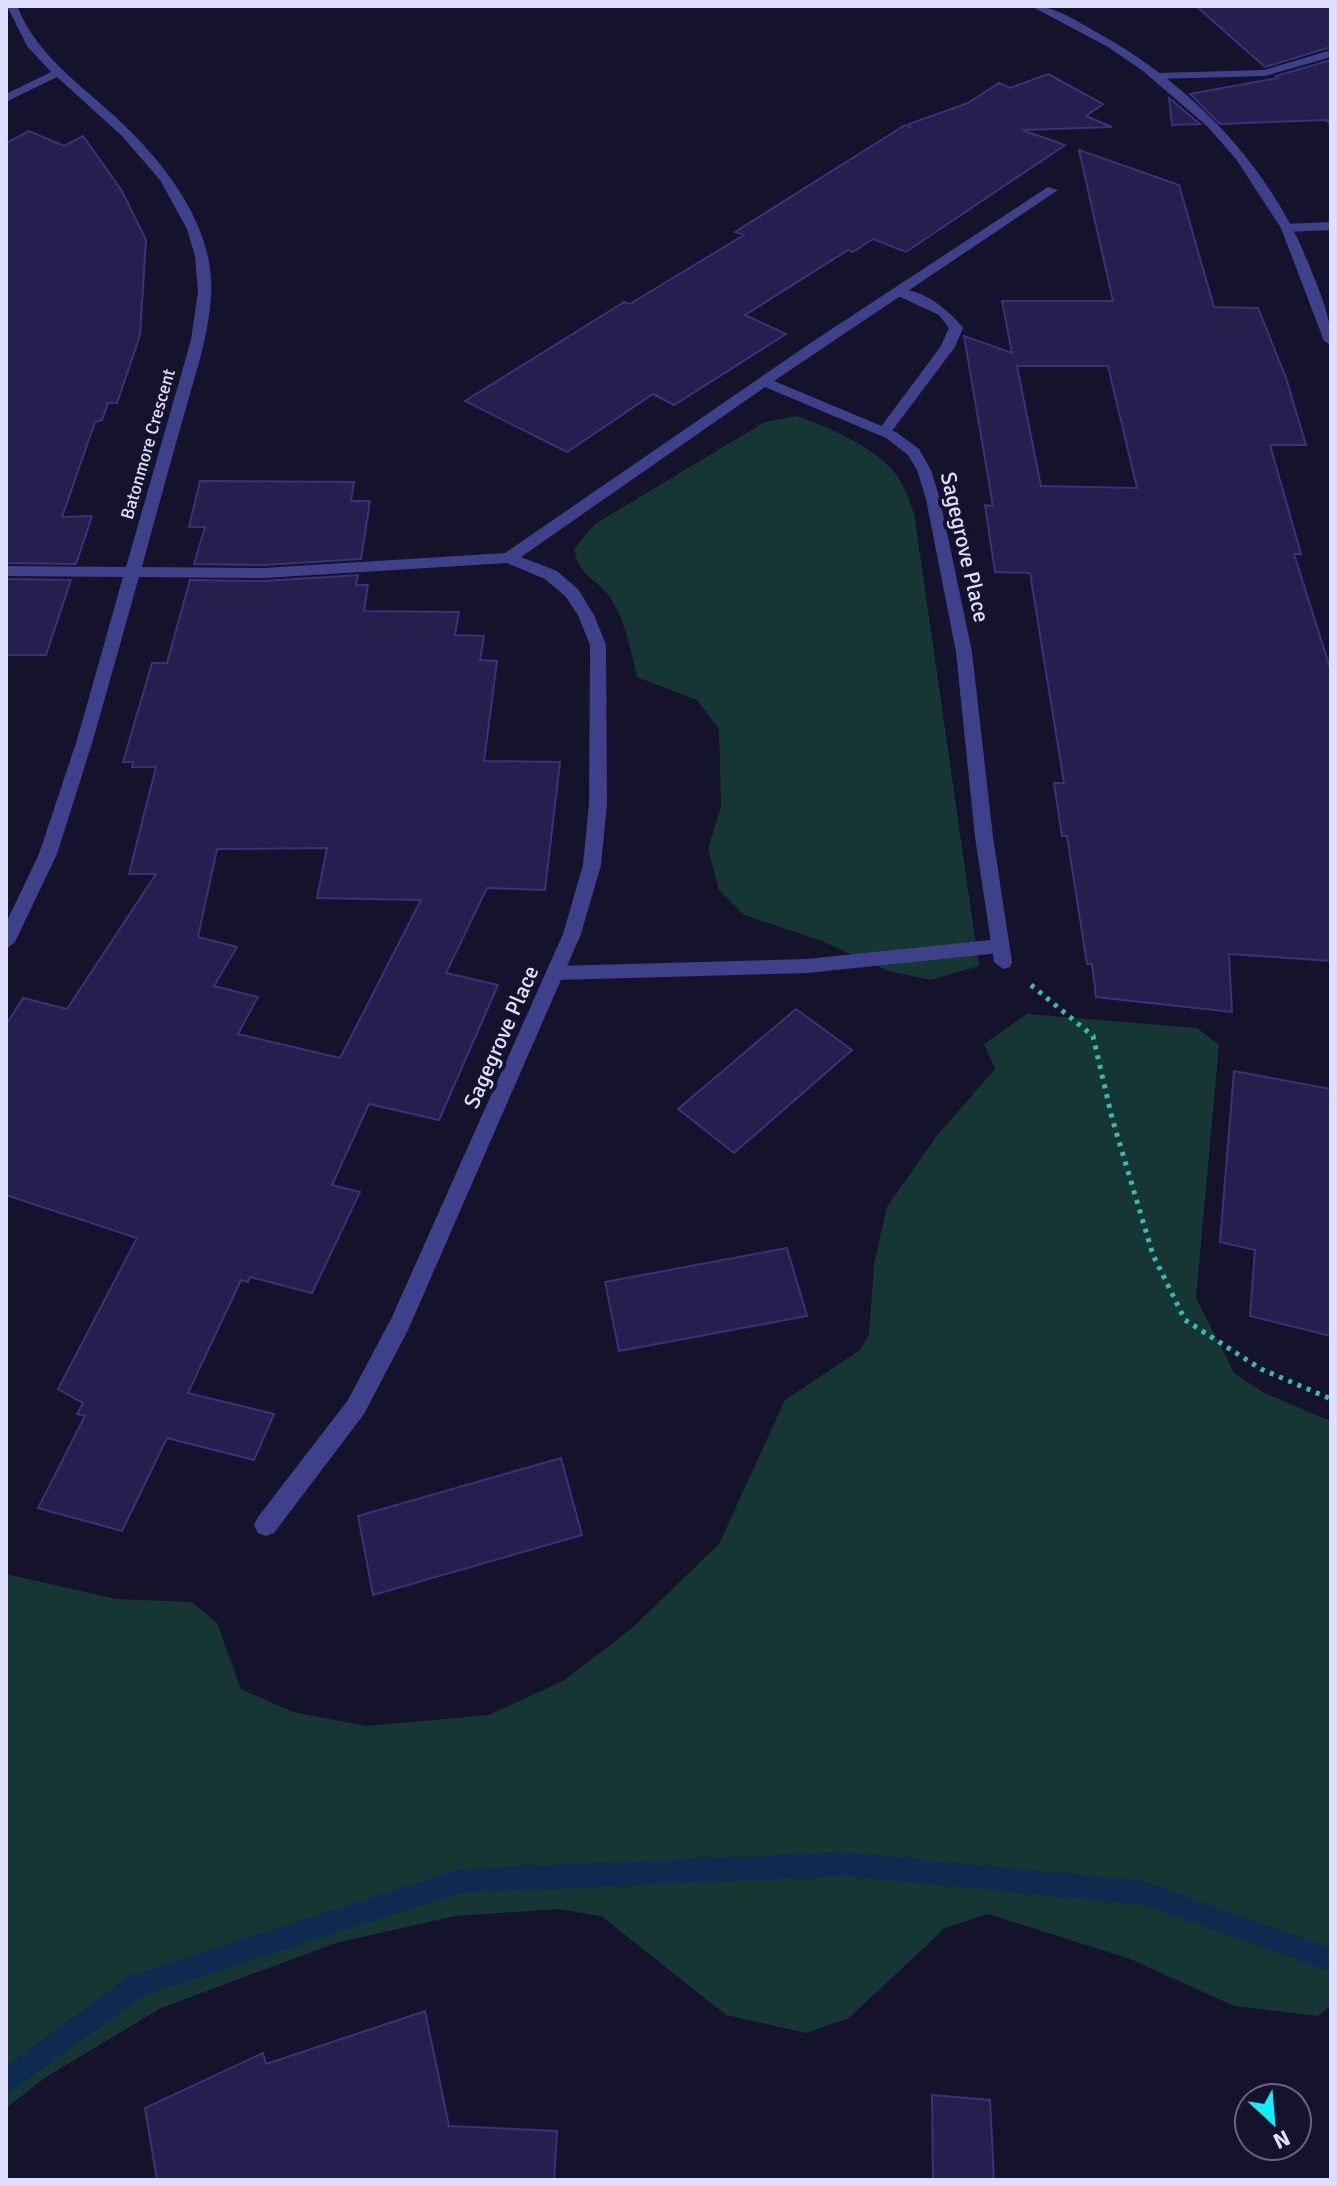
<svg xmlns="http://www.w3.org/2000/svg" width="1337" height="2186" viewBox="0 0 1337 2186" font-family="Signika,sans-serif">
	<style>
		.green { fill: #153633 }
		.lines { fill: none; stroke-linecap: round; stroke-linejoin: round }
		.stream { fill: #0f2a4f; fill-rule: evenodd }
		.building { fill: #251f4d; stroke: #3b3178; stroke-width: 2; fill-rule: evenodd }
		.path { stroke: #34bcad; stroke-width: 5; stroke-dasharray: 4 6; stroke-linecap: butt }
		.service { fill: #3f408a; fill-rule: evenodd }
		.minor { fill: #3f408a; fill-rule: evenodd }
		.tertiary { fill: #3f408a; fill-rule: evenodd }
		.labels { text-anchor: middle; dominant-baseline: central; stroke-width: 8; stroke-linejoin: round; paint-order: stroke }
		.far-street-label { font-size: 18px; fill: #e0defe; stroke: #15122c }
		.street-label { font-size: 22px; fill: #e0defe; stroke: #15122c }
	</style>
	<rect width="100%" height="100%" fill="#15122c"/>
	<path class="green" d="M796 416C825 425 876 448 895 473 904 484 909 501 914 513L979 966 930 980 889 971 819 940 744 915 719 890 708 849 721 806 719 729 697 700 637 677C631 652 626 621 611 599 595 575 582 582 574 549L595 524 765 422Z
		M1027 1014 1197 1028 1219 1045 1196 1298 1234 1373 1264 1393 1331 1421V2005L1318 2016 1234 2006 1130 1959 988 1914 945 1928 849 2018 806 2033 726 2015 601 1916 558 1909 455 1916 336 1943 161 2008 46 2077 6 2108V1574L116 1599 192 1602 217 1623 241 1689 293 1712 366 1726 489 1715 563 1681 631 1629 719 1544 785 1400 860 1350 869 1335 874 1265 887 1207 936 1137 995 1069 984 1044Z"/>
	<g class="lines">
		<path class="stream" d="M844 1852 1143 1881 1331 1948V1972L1143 1905 844 1876 460 1893 145 1995 6 2095V2066L129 1976 460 1869Z"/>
	</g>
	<path class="building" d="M1196 6H1331V47L1265 67Z
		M1331 60V125L1326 120 1220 124 1190 94 1278 78 1276 76Z
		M1048 74 1103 104 1086 116 1112 127 1022 130 1065 145 906 252 873 239 853 252 848 250 745 315 786 334 674 405 653 394 567 452 465 401 624 302 630 304 744 235 735 232 905 125 910 127 909 124 968 103 999 83 1010 88Z
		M1169 98 1200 124 1172 125Z
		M29 131 64 146 83 136 122 191 146 240 140 335 117 403H108L102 420 95 422 62 517 92 516 76 564 6 563V143Z
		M1079 150 1179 185 1214 307 1258 308 1286 378 1306 445H1270L1301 554H1294L1331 671V961L1229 954 1232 1012 1096 997 1092 964H1087L1067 836H1062L1054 783H1064L1030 573 995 572 985 505 993 506 964 336 1012 353 1002 301H1113ZM1017 366H1108L1137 488 1041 486Z
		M200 481 354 482 351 501H370L361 559 264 565 194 564 205 527H189Z
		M358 575 356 585H368L364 611 459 612 455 635 484 636 480 660 497 661 484 761 560 762 545 890 487 888 446 973 498 985 439 1120 369 1104 332 1185 360 1192 312 1293 250 1277 248 1282 241 1280 188 1393 274 1414 254 1460 167 1438 122 1531 38 1508 85 1416 77 1414 83 1403 58 1389 137 1238 6 1195V1025L23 998 67 1009 156 874H129L156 767H132L133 762H123L152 663H167L190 580 264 581ZM327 848 317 898 421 900 340 1058 238 1034 258 997 214 986 237 947 198 937 217 849Z
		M6 579 71 580 46 655H6Z
		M796 1009 852 1050 734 1153 678 1109Z
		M1234 1071 1331 1089V1336L1250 1316 1255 1250 1220 1242Z
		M787 1248 807 1316 619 1351 605 1282Z
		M561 1458 582 1535 373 1595 358 1516Z
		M425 2011 449 2126 557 2131 554 2180H157L145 2108 263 2053 266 2064Z
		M932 2095 990 2100 994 2180H933Z"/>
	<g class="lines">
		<path class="path" d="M1031 985 1093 1036 1112 1118 1153 1255 1185 1320 1261 1369 1331 1399"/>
		<path class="service" d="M1331 50V57L1265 76 1157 79 1151 76 1157 73 1264 70Z
			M896 289C920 287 950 310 963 328L955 347 889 435 884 436 877 432 941 346 949 328 939 315 896 295Z
			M1000 939 1009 946 1000 953 807 973 556 980 549 978 547 973 549 968 556 966 807 959Z"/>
		<path class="minor" d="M7 6H17C39 61 90 90 130 131 173 174 215 232 211 296 209 334 196 372 186 408 171 461 156 514 142 567L264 568 505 553 812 342 1048 187 1058 190 774 381 896 432 919 449 931 470 940 499 972 652 993 837 1012 962 1010 967 1003 969 994 962 975 837 956 652 926 499 917 470 908 455 886 438 765 387 521 557 557 571 578 589 594 615 606 645 607 804 601 865 581 934 408 1330 364 1414 274 1533 266 1536 258 1533 254 1525 258 1517 348 1400 392 1317 563 934 583 865 589 804 590 645 578 615 566 597 545 579 507 563 264 578 139 577 93 740 57 854 15 942 6 949V923L39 854 77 740 123 577 6 576V566L126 567 191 340 198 292 195 256 187 229 160 180 122 136 57 77 6 102V94L51 72 27 46Z
			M1331 222V230L1286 232 1280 228 1286 224Z"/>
		<path class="tertiary" d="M1031 6C1055 6 1077 21 1098 33 1195 87 1274 170 1313 275 1323 299 1331 319 1331 345L1324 341 1281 228 1236 159 1208 127 1143 71 1108 47Z"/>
	</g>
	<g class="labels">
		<g class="far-street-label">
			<text transform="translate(148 444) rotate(-74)">Batonmore Crescent</text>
		</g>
		<g class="street-label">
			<text transform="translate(965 547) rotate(77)">Sagegrove Place</text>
			<text transform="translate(501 1037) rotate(-66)">Sagegrove Place</text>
		</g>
	</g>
	<rect width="1337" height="2186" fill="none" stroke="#e0defe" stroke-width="16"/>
	<g transform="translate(1273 2122) rotate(154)"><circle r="38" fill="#15122c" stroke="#666480" stroke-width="2"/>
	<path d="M0-6L14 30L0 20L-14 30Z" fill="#0feff9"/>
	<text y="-12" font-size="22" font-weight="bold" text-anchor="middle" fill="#e0defe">N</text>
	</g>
</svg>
